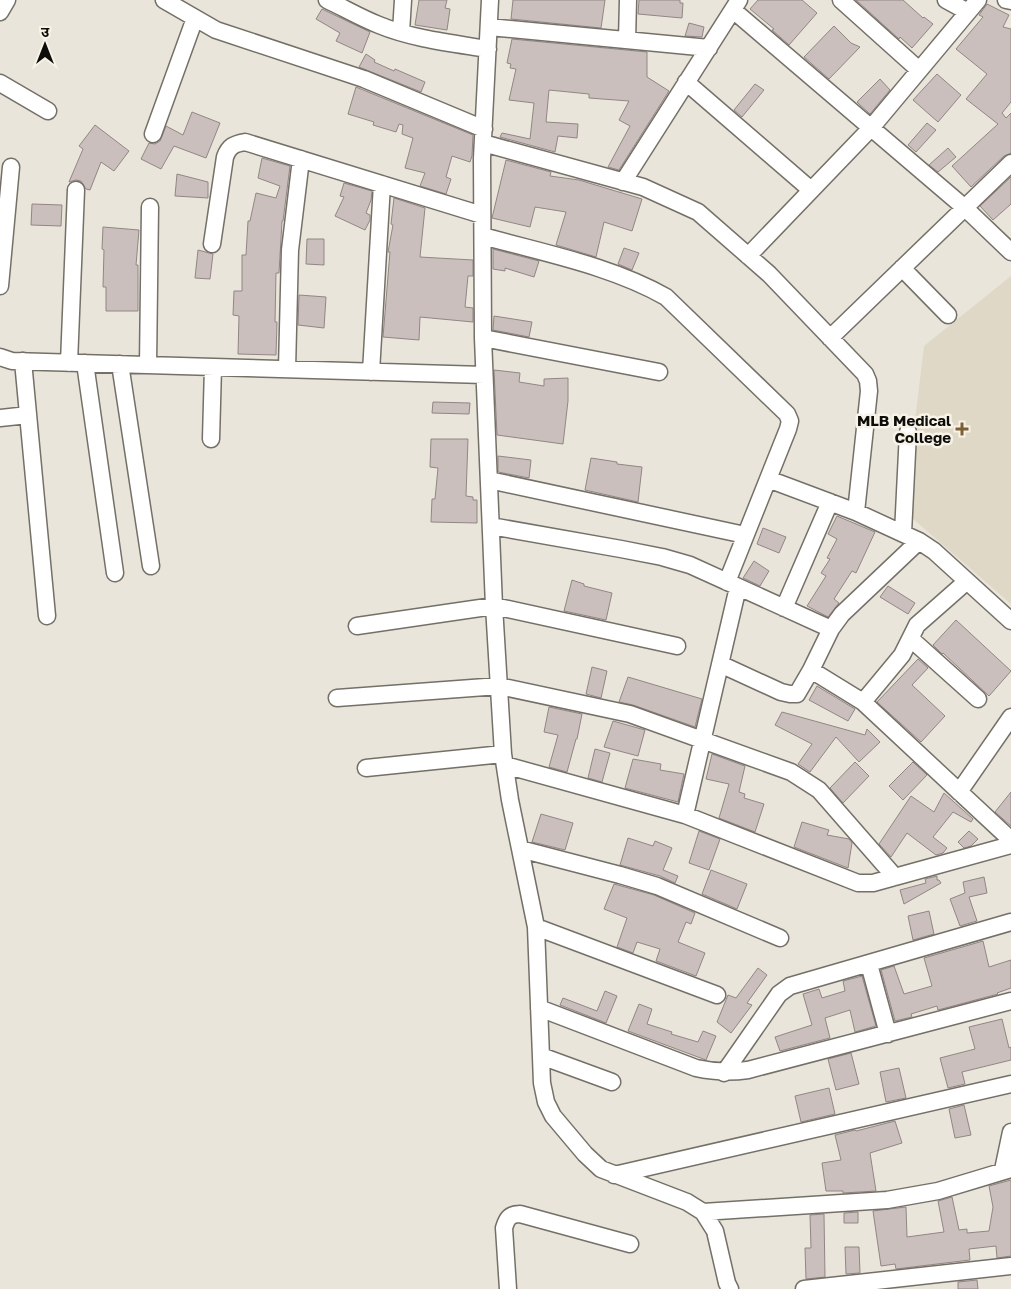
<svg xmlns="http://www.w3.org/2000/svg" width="1011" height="1289" viewBox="0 0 1011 1289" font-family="'Golos Text','Noto Sans Devanagari',sans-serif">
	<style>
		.built { fill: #dfd8c7 }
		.building { fill: #cbbfbd; stroke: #918684 }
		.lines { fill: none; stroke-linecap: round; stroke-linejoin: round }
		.street-casing { stroke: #747067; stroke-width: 19 }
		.street { stroke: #fff; stroke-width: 16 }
		.poi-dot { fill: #7d5f33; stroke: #f7f3e8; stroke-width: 2 }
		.labels { text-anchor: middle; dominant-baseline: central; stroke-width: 5; stroke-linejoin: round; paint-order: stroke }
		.poi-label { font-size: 15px; font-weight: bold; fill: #0e0d09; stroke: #f7f3e8; text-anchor: end }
	</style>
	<rect width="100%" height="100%" fill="#e9e5db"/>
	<path class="built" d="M1011 276V604L904 511 924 346Z"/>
	<path class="building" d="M419 0H447L445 8 450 9 447 30 415 25Z
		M513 0H605L601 28 511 19Z
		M639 0H680V3H683L682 18 638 14Z
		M758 0H802L817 13 789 45 772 30 774 29 750 9Z
		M856 0H903L923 18 924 17 933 24 912 48 900 37 899 39Z
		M987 4 1009 15 1003 27 1011 29V102L1002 113 1006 118 1011 113V153L1004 156 971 187 952 166 998 124 966 99 987 74 956 49 983 17 979 15Z
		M322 9 370 32 362 53 336 41 340 33 316 19Z
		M689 23 704 27 702 37 685 36Z
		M834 26 851 43 860 47 829 79 804 57Z
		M512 39 647 52V77L669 91 619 170 608 167 630 126 619 120 629 101 589 98V94L549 90 546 122 578 124 577 138 558 136 555 152 500 137 502 133 530 139 534 103 509 100 516 69 510 68 511 64 507 63Z
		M366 54 375 60 374 62 394 71 395 69 425 82 421 92 359 67Z
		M937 74 961 95 938 122 913 100Z
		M880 79 890 90 870 114 857 102Z
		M755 84 764 90 742 117 734 110Z
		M356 87 473 135 472 156 470 162 452 156 446 177 451 179 446 194 420 186 425 173 405 168 413 138 402 134 403 125 399 124 396 132 373 125 374 122 348 114Z
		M192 112 220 123 206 158 174 146 161 169 141 159 149 143 155 144 160 141 166 126 183 135Z
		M927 123 936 130 916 152 908 145Z
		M95 125 129 151 114 171 101 162 90 190 86 189 81 181 76 180 69 182 83 149 79 146Z
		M948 148 956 157 938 172 929 165Z
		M262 158 290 166 283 221H282L279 273H276L275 322H277L276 355 238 354 239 316 233 315 234 291H242V255H246L248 221H250L256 193 276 198 280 186 258 178Z
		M506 160 551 172 550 176 579 180 642 199 632 231 604 222 596 257 556 245 566 212 535 207 530 227 492 218Z
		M177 174 208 182V198L175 196Z
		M1011 177V204L993 220 980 206Z
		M344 183 372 191 371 200 366 213 370 215V220L365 230 335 216 344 197 340 196Z
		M394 198 425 208 420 257 473 260V276H468L465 307 473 308V322L420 317 419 340 383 337 390 252H388L393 225 391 224Z
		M32 204 62 205 61 226 31 225Z
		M103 227 139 230 136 265H138V311H106V287H103L104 250 102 249Z
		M307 239H324V265L306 264Z
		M624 248 639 253 632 270 618 264Z
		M493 249 539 261 534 277 505 268V271L493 269Z
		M198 250 213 254 210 279 195 278Z
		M299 295 326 297 324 328 298 325Z
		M494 316 532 322 529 337 493 330Z
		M494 370 520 373 519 382 544 386V379L568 378V401L563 444 497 435Z
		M433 402 470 403 469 414 432 413Z
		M431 439H468L466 496 473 497V500H477V523L431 522 432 499H435L438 468 430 467Z
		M498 456 531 460 529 478 498 472Z
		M591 458 617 462V464L642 467 638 502 585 490Z
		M837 516 875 532 856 573 852 571 834 599 839 603 828 617 807 606 826 576 821 573 830 559 827 558 837 539 828 534Z
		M763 528 786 537 779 553 757 544Z
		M754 561 769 571 760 586 743 578Z
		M572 580 584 584V586L612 593 606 620 564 611Z
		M888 586 915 603 908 614 880 597Z
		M956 620 1011 671 989 696 943 653 942 654 933 645Z
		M918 659 928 668 912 685 945 716 921 742 877 702Z
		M592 667 607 671 601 698 586 694Z
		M628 677 702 699 695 727 633 705 619 702Z
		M817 686 855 709 848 721 809 700Z
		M549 707 582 714 577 739H576L567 772 549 767 558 735 544 732Z
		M782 712 865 735 867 729 880 742 859 762 836 737 810 772 798 764 812 744 775 725Z
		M613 721 645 730 638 756 604 747Z
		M595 749 610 753 602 782 588 778Z
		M712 754 745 766 739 792 745 794 744 798 764 804 755 832 719 818 729 784 706 779Z
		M633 759 661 764 660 770 684 774 678 802 625 788Z
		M855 762 869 776 843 803 830 788Z
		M913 762 927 775 903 800 889 786Z
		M1011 792V826L995 812Z
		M944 793 973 819 971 822 953 812 933 837 947 848 943 853 936 855 907 833 891 857 879 844 911 796 934 812Z
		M541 814 573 823 565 850 532 842Z
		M802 822 829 830 827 835 849 839 852 843 848 868 794 847Z
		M699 831 720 839 709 870 689 863Z
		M969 831 978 839 971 846 964 848 958 842Z
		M628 838 653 846 655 841 672 848 663 870 678 876 675 883 660 876 620 865Z
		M711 870 747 884 737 909 702 894Z
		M937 876V880H939L941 883 904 904 900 890 926 883 925 879Z
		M984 877 987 893 969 897 977 921 960 926 950 899 965 893 963 882Z
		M614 884 654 895 695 913 691 924 686 922 678 942 705 953 696 976 656 961 660 949 637 942 633 953 617 947 627 918 604 909Z
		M929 911 934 934 913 940 908 916Z
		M983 941 989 967 1011 960V988L997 993 998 994 938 1010 937 1006 911 1014 912 1017 895 1021 881 970 894 966 904 994 932 986 924 958Z
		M758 968 767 975 747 1003 752 1005 731 1033 717 1022 728 995 736 998Z
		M862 976 876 1026 855 1032 850 1010 825 1018 830 1038 780 1051 775 1037 812 1025 803 994 819 989 822 998 845 991 843 981Z
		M605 991 617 996 606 1023 560 1005 563 998 597 1011Z
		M639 1004 652 1009 647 1024 672 1032 671 1034 698 1042 703 1031 716 1036 706 1060 628 1031Z
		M1002 1019 1009 1048 1011 1047V1060L962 1072 965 1084 948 1088 940 1058 975 1049 969 1027Z
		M851 1053 859 1084 836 1090 828 1059Z
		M899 1068 906 1098 886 1102 880 1072Z
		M829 1088 835 1114 801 1122 795 1096Z
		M964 1105 971 1135 955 1138 949 1109Z
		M895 1121 902 1143 870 1153 876 1191 843 1193V1191H826L822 1163 841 1160 835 1135 855 1130 856 1131Z
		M1011 1180V1256L997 1258 996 1246 969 1249 970 1260 896 1269 895 1264 881 1266 873 1211 906 1207 907 1237 944 1232 938 1201 952 1197 959 1230 967 1229V1233L989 1231 993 1207 989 1186Z
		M858 1212V1223H844V1213Z
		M824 1214 825 1277 806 1279 805 1248H811L810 1215Z
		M845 1247H859L860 1273 846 1274Z
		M977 1280 978 1289H958V1282Z"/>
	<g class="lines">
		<defs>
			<path id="street" d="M164 0 216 30 364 79 484 129
				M327 0C344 8 361 18 379 25 413 39 451 43 488 49
				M490 0 482 158 483 338 494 606 503 754 510 800 536 927 542 1083 546 1102 553 1116 585 1154 601 1169 687 1202 703 1212 715 1231 727 1283 730 1289
				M841 0 919 70
				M946 0 968 12
				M1006 0 1011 1
				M733 10 965 208 1011 252
				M0 12 7 0
				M489 27 709 48
				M401 32 403 0
				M627 40 628 0
				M686 82 811 190
				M0 83 48 111
				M153 134 195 18
				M483 143 643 187 698 212 769 274 865 374 868 381 869 391 856 512 919 541 934 551 1011 621
				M623 182 739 0
				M483 236C543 253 612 266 666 297L787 414 790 421 788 429 727 582
				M212 244 225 157C229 146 234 144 245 142L482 215
				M748 256 871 128 978 0
				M902 268 948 315
				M0 286 11 167
				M483 338 659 372
				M830 338 1011 163
				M0 357 12 361 484 375
				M23 361 47 616
				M69 363 76 190
				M85 363 115 573
				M120 364 151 566
				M148 365 150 207
				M287 369 290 250 301 159
				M371 372 382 184
				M0 418 28 415
				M211 439 213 367
				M768 479 856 512
				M489 480 745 535
				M491 526 621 549 662 557 690 565 831 629
				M903 533 908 432
				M784 608 830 502
				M357 626 494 606 677 646
				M911 639 978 699
				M720 664 781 692 790 694H797L811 670 863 702 1011 840
				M811 670 831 629 842 614 919 541
				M337 698 499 686 630 714 791 772 819 790 895 877
				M863 702 902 655 917 625 967 581
				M505 765 685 815 858 883H873L1011 845
				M366 768 503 754
				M959 792 1011 717
				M685 815 738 587
				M520 849 620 875 657 886 780 938
				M536 927 717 995
				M869 964 888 1034
				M539 1008 696 1068C714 1072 729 1073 748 1070L1011 1001
				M541 1056 612 1082
				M724 1073 779 994 790 986 1011 922
				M1003 1170 1011 1132
				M614 1175 1011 1084
				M703 1212 887 1200 938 1191 1011 1169
				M508 1289 504 1228C507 1218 510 1214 520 1214L630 1244
				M804 1289 1011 1266"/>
		</defs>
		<use href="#street" class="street-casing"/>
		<use href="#street" class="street"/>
	</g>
	<path class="poi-dot" d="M959.5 421.5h5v5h5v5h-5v5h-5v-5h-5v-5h5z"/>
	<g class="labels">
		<g class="poi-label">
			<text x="951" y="420">MLB Medical<tspan x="951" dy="17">College</tspan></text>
		</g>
	</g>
	<g transform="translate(45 45)" stroke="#f7f3e8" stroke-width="4" paint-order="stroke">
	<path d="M0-4L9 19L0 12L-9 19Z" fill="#0e0d09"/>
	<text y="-8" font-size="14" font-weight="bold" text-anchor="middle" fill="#0e0d09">उ</text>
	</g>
</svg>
